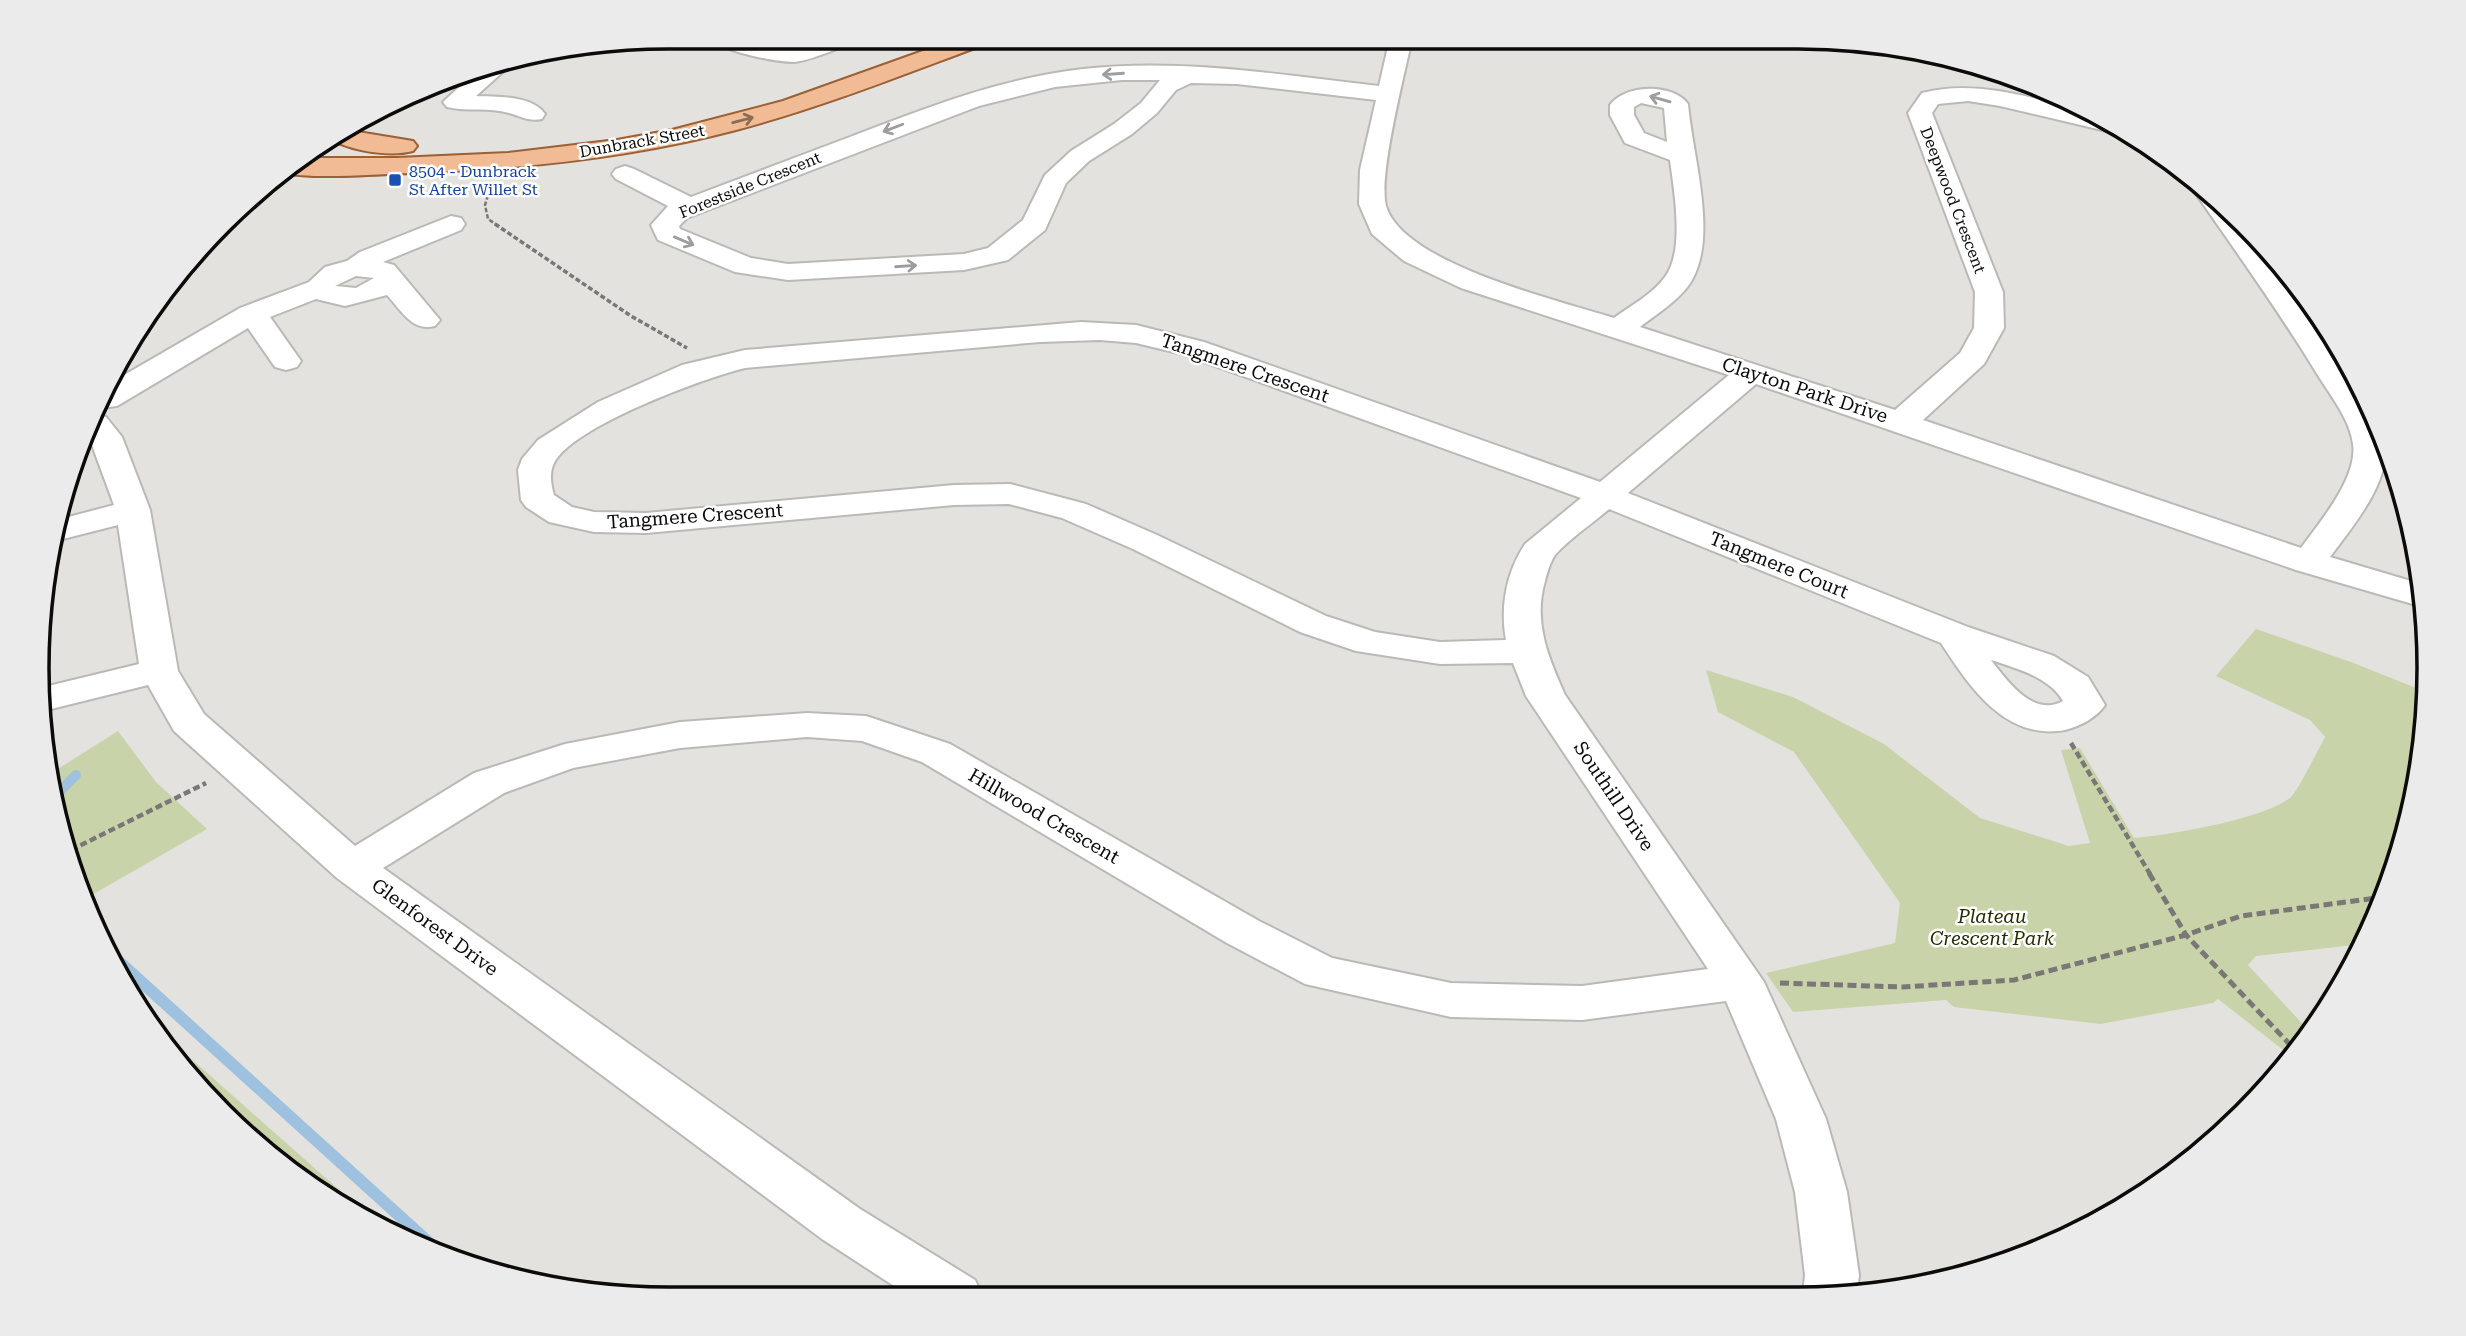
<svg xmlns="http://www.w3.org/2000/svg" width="2466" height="1336" viewBox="0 0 2466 1336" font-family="'Roboto Serif',serif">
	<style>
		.green { fill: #c9d3aa }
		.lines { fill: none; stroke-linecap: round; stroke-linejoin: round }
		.stream-far1 { stroke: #9ec1df; stroke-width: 10 }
		.stream { stroke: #9ec1df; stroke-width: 12 }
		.minor-casing { stroke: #bbb9b6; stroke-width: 4 }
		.major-casing { stroke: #9a6036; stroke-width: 4 }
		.path-far3 { stroke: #797876; stroke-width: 2.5; stroke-dasharray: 4.5 2; stroke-linecap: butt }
		.path-far2 { stroke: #797876; stroke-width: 3.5; stroke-dasharray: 5 2.5; stroke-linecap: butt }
		.path-far1 { stroke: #797876; stroke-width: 4.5; stroke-dasharray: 7 3.5; stroke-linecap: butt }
		.path { stroke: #797876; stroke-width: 5; stroke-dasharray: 9 4.5; stroke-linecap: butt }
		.minor { fill: #fff; fill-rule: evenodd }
		.major { fill: #f0bb95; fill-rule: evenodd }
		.oneway { stroke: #9e9d9d }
		.oneway2 { stroke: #896c56 }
		.transit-dot { fill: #1a4fb4; stroke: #fff; stroke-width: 2.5 }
		.labels { text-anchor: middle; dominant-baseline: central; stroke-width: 5; stroke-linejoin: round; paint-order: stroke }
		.far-street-label { font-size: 16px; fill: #0c0b0a; stroke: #fff }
		.far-transit-label { font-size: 16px; fill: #164399; stroke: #fff; text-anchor: start }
		.street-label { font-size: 19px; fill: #0c0b0a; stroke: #fff }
		.park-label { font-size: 19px; font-style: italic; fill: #262e00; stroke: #fff }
		.rim { fill: none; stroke: #0c0b0a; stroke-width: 3.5 }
	</style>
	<rect width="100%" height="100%" fill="#e3e2df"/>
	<path class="green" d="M2256 629 2351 662 2426 692 2424 750 2396 871 2363 944 2256 956 2248 965 2310 1032 2292 1057 2218 999 2213 1003 2101 1024 1954 1007 1946 1000 1793 1012 1766 973 1895 943 1900 903 1794 752 1718 712 1706 670 1793 697 1884 744 1980 818 2069 846 2090 843 2061 750 2080 748 2134 838C2172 834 2260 820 2290 798 2298 791 2319 748 2325 737L2310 720 2216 676Z
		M118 731 156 782 207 829 83 900 53 772Z
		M161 1032 380 1226 353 1215 194 1085Z"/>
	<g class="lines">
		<path class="stream-far1" d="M58 793 76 775"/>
		<path class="stream" d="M115 958 436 1249"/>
		<defs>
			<path id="minor" d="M709 37H739L792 48 827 37H860L857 42C839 47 811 61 793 62 776 62 719 51 709 37Z
				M1390 38H1412C1405 73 1378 176 1386 206 1403 264 1560 301 1614 318 1630 306 1653 294 1665 277 1685 251 1674 191 1670 160L1625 143 1610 115V105C1625 84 1673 83 1688 104 1692 154 1718 234 1692 280 1681 299 1658 313 1640 327L1895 410 1960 353 1974 328 1975 292 1908 113 1922 93C1980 78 2041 101 2098 115L2113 121 2131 133 2123 135 2000 106 1968 101 1938 104 1932 113 2003 292 2004 328 1984 364 1923 420 2301 548C2320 522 2358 477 2353 444 2350 420 2331 396 2319 377 2279 311 2234 249 2190 185L2195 179C2217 196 2238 216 2256 238 2280 267 2386 419 2386 450 2385 489 2352 527 2330 557L2421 584 2423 607 2296 570 1756 384 1628 493 1968 627 2054 656 2088 677 2105 705C2096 718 2080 726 2065 730 2005 741 1969 686 1941 643L1609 509C1592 524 1570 538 1555 555 1550 562 1547 573 1545 581 1533 622 1548 657 1565 695L1764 982 1826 1119 1847 1192 1859 1275 1857 1294H1803L1805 1275 1795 1192 1776 1119 1726 1001 1582 1020 1451 1017 1305 984 1227 943 922 762 862 741 807 737 680 748 573 768 504 793 383 868 860 1209 975 1280 983 1297H911L822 1239 337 878 174 731 148 685 39 712 40 688 139 664 118 525 55 541 57 520 114 505 89 437 99 415 106 417 122 437 150 510 178 671 204 714 355 846 474 773 565 744 680 722 807 713 866 716 950 744 1259 921 1332 958 1451 983 1582 986 1708 969 1526 696 1513 663 1440 664 1356 651 1300 632 1133 549 1062 518 1009 504 954 505 646 533 594 532 549 522 526 507 521 500 518 470 522 459 538 440 598 402 682 365 745 350 1081 322 1136 325 1204 342 1600 482 1729 375 1461 288 1404 261 1372 234 1359 204 1360 170 1376 100 1237 84 1191 83 1176 90 1157 113 1132 134 1089 161 1066 183 1045 230 1008 260 964 270 788 280 735 272 658 240 651 225 668 206 616 179 612 174 616 169 625 166 634 169 691 197C744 177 797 157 850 137 926 108 1002 78 1083 69 1182 58 1281 75 1379 86ZM1122 80H1160L1141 103 1114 124 1071 151 1045 175 1023 220 988 248 964 254 788 264 751 258 680 229 679 226 687 218 979 106 1055 87ZM1641 103 1664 108 1667 142 1644 133 1634 115V107ZM1100 340 1136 343 1182 354 1581 498 1525 544C1506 573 1500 607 1506 640L1440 642 1375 632 1326 616 1157 535 1086 504 1010 484 954 485 646 513 594 512 572 507 554 495C551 485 549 473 554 463 573 426 704 378 745 368L1040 342ZM1991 660C2015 668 2050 677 2063 701 2034 718 2007 681 1991 660Z
				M507 63 505 70 476 96C497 97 532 95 545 114L542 119C528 122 521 116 509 113 489 107 467 112 447 107L443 102 480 68Z
				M451 216 461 218 465 224 461 230 383 262 394 265 435 314 440 320 435 326C412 332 402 311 387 295L345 306 316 299 270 317 301 361 297 367 286 370 275 367 248 328 117 406 102 408 114 381 240 308 309 282 325 267 347 261 360 252ZM356 276 374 278 356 288 335 286Z"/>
			<path id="major" d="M962 37H994L991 42C907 73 823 107 736 130 630 158 521 169 411 173 377 174 311 180 279 172L300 158H397L508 153 617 140 672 130 783 101Z
				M352 131 413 141 417 146 413 151C390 157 354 151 334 141Z"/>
		</defs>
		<use href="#minor" class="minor-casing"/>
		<use href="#major" class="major-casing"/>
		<path class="path-far3" d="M492 183 485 205 488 219 497 225"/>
		<path class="path-far2" d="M495 224 631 316 687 348"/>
		<path class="path-far1" d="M2071 743 2150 874
			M71 850 206 783"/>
		<path class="path" d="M2149 873 2186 935 2296 1051
			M1780 983 1902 987 2014 980 2186 935 2241 916 2384 897"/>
		<use href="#minor" class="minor"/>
		<use href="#major" class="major"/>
	</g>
	<defs><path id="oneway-shaft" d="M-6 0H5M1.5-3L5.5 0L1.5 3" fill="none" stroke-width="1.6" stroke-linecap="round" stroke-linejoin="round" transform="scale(1.75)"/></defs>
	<g class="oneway">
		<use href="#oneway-shaft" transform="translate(1113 74) rotate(176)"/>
		<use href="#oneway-shaft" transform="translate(1660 99) rotate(-164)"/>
		<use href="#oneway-shaft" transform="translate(893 128) rotate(159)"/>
		<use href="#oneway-shaft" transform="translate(684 241) rotate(23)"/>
		<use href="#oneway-shaft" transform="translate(906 266) rotate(-4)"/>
	</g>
	<use class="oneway2" href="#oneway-shaft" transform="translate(743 120) rotate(-15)"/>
	<rect class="transit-dot" x="388" y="173" width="14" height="14" rx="3.5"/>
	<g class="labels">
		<g class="far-street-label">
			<text transform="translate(642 141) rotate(-10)">Dunbrack Street</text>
			<text transform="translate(750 185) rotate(-22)">Forestside Crescent</text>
			<text transform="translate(1953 200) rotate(69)">Deepwood Crescent</text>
		</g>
		<g class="far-transit-label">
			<text x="409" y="171">8504 - Dunbrack<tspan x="409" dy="18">St After Willet St</tspan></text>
		</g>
		<g class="street-label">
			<text transform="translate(1245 368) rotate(19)">Tangmere Crescent</text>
			<text transform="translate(1805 390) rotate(18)">Clayton Park Drive</text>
			<text transform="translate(695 516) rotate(-4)">Tangmere Crescent</text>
			<text transform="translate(1779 565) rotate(22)">Tangmere Court</text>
			<text transform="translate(1614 796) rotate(56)">Southill Drive</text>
			<text transform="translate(1044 816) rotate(30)">Hillwood Crescent</text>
			<text transform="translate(435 927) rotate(36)">Glenforest Drive</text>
		</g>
		<g class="park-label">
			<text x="1992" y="916">Plateau<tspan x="1992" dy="22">Crescent Park</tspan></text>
		</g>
	</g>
	<path d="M0 0H2466V1336H0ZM668 49H1798A619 619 0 0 1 2417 668V668A619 619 0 0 1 1798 1287H668A619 619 0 0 1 49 668V668A619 619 0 0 1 668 49Z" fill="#ecebeb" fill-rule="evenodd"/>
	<path class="rim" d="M668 49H1798A619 619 0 0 1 2417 668V668A619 619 0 0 1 1798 1287H668A619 619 0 0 1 49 668V668A619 619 0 0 1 668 49Z"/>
</svg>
